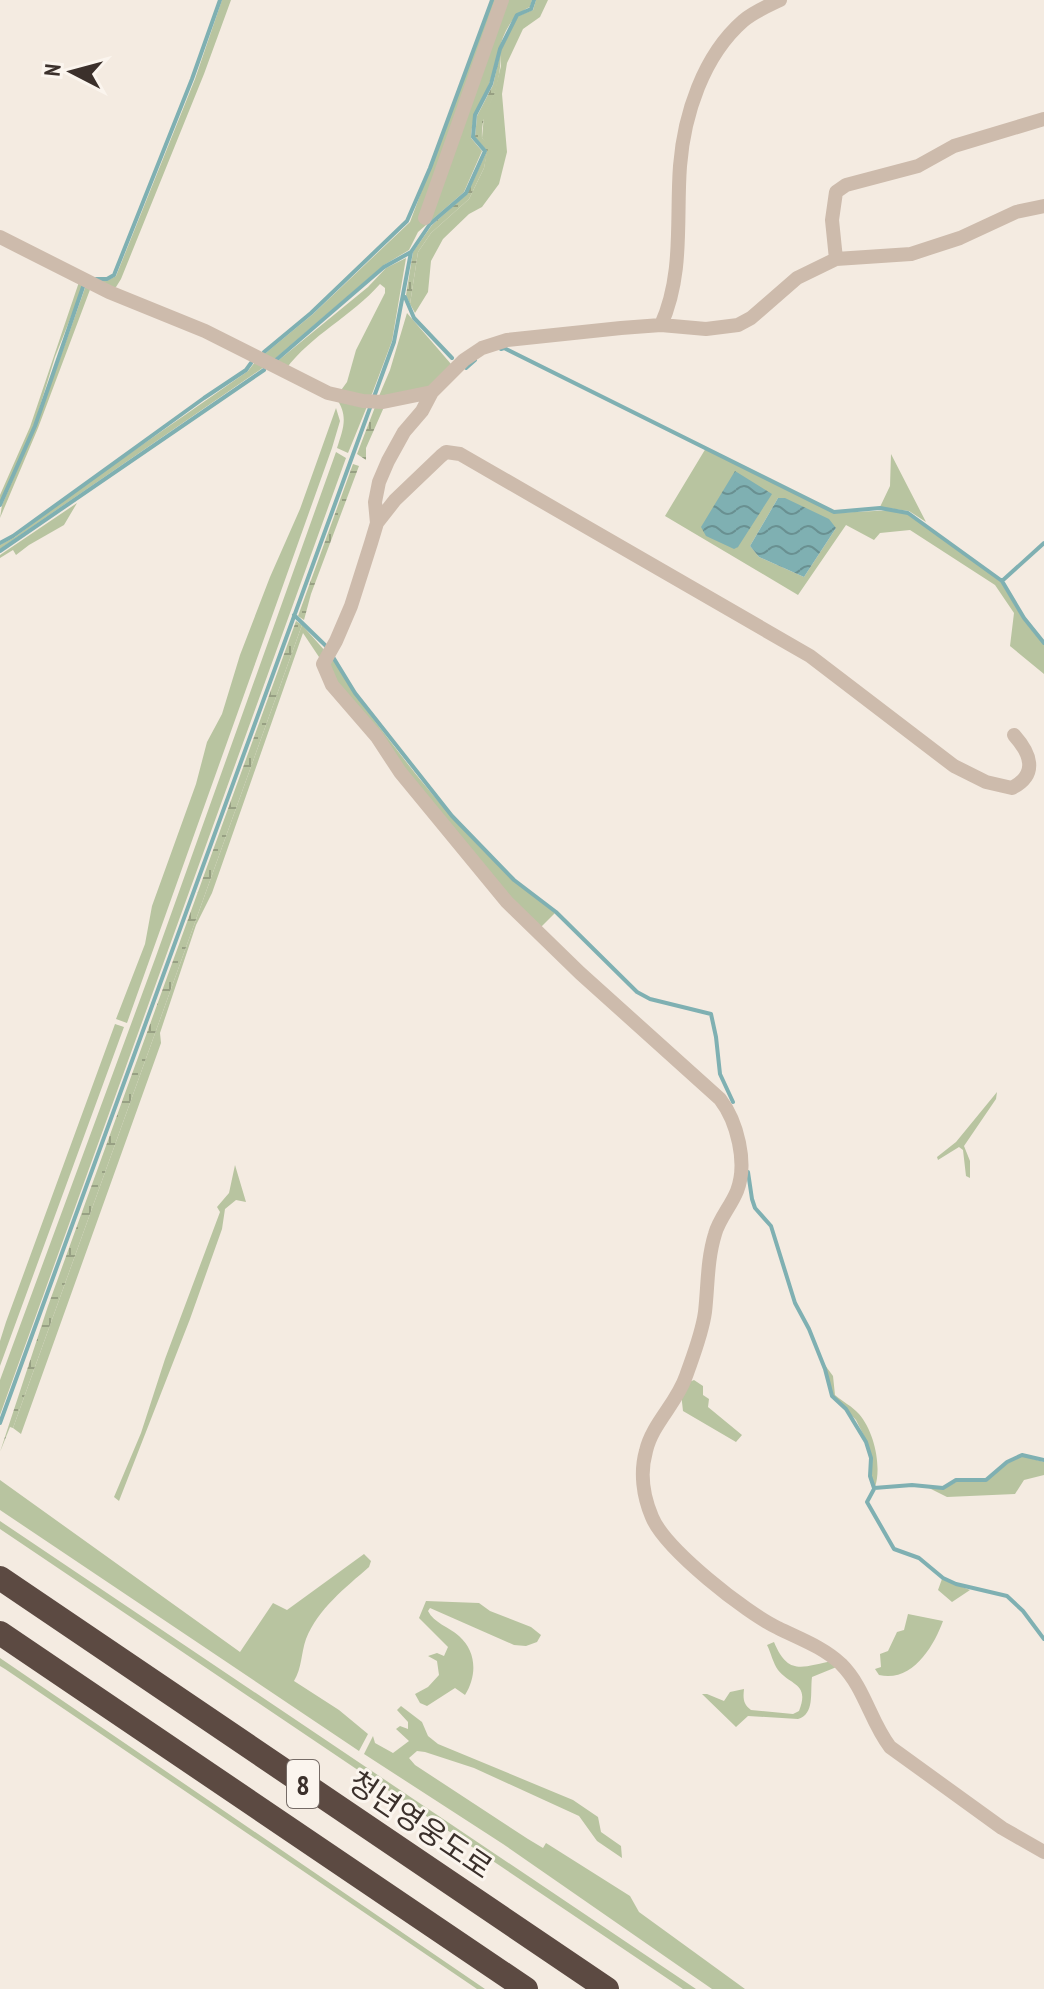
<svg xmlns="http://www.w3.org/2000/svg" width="1044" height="1989" viewBox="0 0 1044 1989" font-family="'PT Sans Narrow','Noto Sans KR',sans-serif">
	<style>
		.green { fill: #b8c4a0; fill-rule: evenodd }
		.wetland { fill: url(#wetland-marsh) }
		.water { fill: url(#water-waves) }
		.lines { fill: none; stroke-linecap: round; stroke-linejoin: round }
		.stream { stroke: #7fb0b2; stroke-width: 4 }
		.street { stroke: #cdbbac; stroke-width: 14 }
		.highway { stroke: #5c4a42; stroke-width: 24 }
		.labels { text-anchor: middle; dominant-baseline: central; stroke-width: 6; stroke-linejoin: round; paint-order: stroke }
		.shield { fill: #fbf5ee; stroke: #756b66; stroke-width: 2 }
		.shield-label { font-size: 28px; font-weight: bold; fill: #3b302b }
		.street-label { font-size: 30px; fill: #3b302b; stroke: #fbf5ee }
	</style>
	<defs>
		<pattern id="wetland-marsh" width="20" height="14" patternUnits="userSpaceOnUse" patternTransform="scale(2)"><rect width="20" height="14" fill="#b8c4a0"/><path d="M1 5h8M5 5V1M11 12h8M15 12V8" fill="none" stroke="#97a083"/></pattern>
		<pattern id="water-waves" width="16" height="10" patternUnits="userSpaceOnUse" patternTransform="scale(2)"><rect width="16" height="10" fill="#7fb0b2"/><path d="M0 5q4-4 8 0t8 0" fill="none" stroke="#699091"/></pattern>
	</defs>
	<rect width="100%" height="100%" fill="#f4ebe1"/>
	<path class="green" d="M222 0H231L204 74 121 279 116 287 110 288 94 281H107L116 276 195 79Z
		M493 0H532L530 7C499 21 500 56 489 84 480 108 473 109 471 138L482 151 464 192 418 232 409 250 384 265 271 362 262 356 313 314 410 222Z
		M536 0H548L540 17 523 29 507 63 502 94 507 152 499 184 482 207 469 214 443 239 431 261 428 292 415 313 410 304 418 252 431 233 469 199 484 168 488 145 482 138 484 115 494 94 501 66V50L518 16 533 10Z
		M406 258 392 341 372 394 368 398 339 393 347 382 356 350 385 293V288L380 284C352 316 311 335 286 369L274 364 368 287 386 268Z
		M79 282 84 284 55 357 34 426 0 503V495L30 427Z
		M89 286 91 287 38 428 0 518 2 505 36 426 85 288Z
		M407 313 451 364 432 385 422 390 379 396 390 370Z
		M255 362 264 367 0 549V545L15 537 73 493 248 371Z
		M336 398 368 404 348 453 337 448C343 429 349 416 336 398Z
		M336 408 340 421 332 448 127 1023 116 1019 145 944 152 906 196 784 207 742 222 714 240 655 270 577 300 509Z
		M706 448 834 513 895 510 908 513 924 524 1001 582 1023 619 1044 645V674L1010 646 1014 613 995 585 910 530 880 533 874 540 846 525 798 595 665 516ZM778 498 836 528 804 577 759 557 750 546Z
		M336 452 346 458 0 1415V1380L155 959Z
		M891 454 926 522 909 511 880 507 890 486Z
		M77 503 64 525 29 545 16 555 13 550 0 558V555Z
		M302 625 326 652 321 660 303 633 212 893 196 925 160 1033 161 1043 21 1434 13 1428Z
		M328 658H333C341 670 347 683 355 695 415 774 474 855 556 912L540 928 509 900 334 683Z
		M115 1024 124 1027 0 1366V1341L6 1322Z
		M997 1092 996 1099 964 1146 970 1161V1178L966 1176 963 1150 959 1147 938 1160 937 1157 956 1142Z
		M235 1165 246 1202 236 1200 225 1209 222 1229 190 1319 119 1501 114 1497 141 1433 165 1359 220 1212 217 1207 229 1193Z
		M822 1361 833 1376 835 1395C843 1402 852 1406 859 1414 874 1431 882 1466 875 1487L871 1476 872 1457 867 1442 856 1420 833 1396Z
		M694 1380 703 1386V1395L709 1399 708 1407 742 1435 736 1442 683 1411 681 1393 687 1383Z
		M1022 1456 1044 1462V1475L1024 1480 1015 1494 947 1497 929 1488 943 1489 956 1482 986 1481 1008 1463Z
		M0 1480 240 1652 273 1603 287 1610 364 1554 371 1561 369 1567C345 1588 318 1609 306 1639 301 1653 302 1668 294 1681L339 1710 368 1734 359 1751 0 1510Z
		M0 1521 696 1989H683L0 1529Z
		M942 1579 970 1590 952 1602 938 1590Z
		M426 1601 479 1603 490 1611 531 1627 541 1635 537 1642 526 1646 514 1645 430 1608 428 1611C434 1623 449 1627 459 1636 477 1652 477 1676 465 1695L455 1688 427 1706 420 1703 415 1694 428 1687 439 1675 437 1661 428 1656 437 1653 444 1656 448 1647 419 1618Z
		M908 1614 943 1621C934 1646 912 1683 879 1675L875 1669 881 1667 880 1654 888 1651 897 1632 904 1630Z
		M774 1642C788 1676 802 1667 832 1661L839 1666 812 1677C810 1693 815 1714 798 1719L748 1716 736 1727 702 1694H707L724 1701 730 1692 744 1689C743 1698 743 1704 751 1710L793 1714 799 1711C810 1683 791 1686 778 1670 773 1663 771 1653 767 1645Z
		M0 1658 485 1989H477L5 1669 0 1666Z
		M401 1706 422 1722 428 1736 438 1744 573 1800 598 1817 601 1832 621 1846 622 1858 597 1841 579 1816 474 1768 425 1752 417 1751 409 1758 415 1765 528 1839 543 1848 546 1843 630 1896 639 1912 745 1989H712L503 1844 364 1754 373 1736 375 1743 393 1753 409 1741 396 1729 400 1726 408 1729V1722L397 1710Z"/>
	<path class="wetland" d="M501 50C501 65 499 80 494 95 487 111 481 120 482 138L489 144 484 168 469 199 431 233 418 252 410 304 406 295 413 252 432 225 467 194 487 151 475 137 477 116 493 85Z
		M375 407H384L366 448V460L357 454Z
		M353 464 359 466 311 594 304 620 298 616Z
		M296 621 302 625 13 1428 10 1427 0 1452 48 1306Z"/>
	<path class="water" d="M735 471 772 494 738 547 734 549 706 536 701 527Z
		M778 498H785L829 519 836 528 804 577 759 557 750 546Z"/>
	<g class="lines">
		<path class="stream" d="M96 279H107L114 275 192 79 220 0
			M405 297 414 318 452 358
			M501 349 504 348 834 512 880 508 908 513 1002 581 1024 618 1044 643
			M264 352 311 313 407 221 430 168 492 0
			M276 360 384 267 411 252
			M466 368 475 360
			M0 505 35 426 83 287
			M0 543 13 536 204 398 246 370 251 363
			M0 551 264 370
			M1002 581 1044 543
			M294 615 326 646
			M333 657 355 693 452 816 514 880 556 912 637 992 650 999 711 1014 716 1037 720 1074 733 1102
			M748 1172 752 1199 755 1208 771 1226 795 1303 809 1329 825 1369 832 1396 846 1409 866 1442 871 1458 870 1476 874 1488 912 1485 943 1488 956 1480H986L1007 1462 1022 1455 1044 1460
			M0 1423 394 342 411 252 430 224 466 193 485 151 473 137 475 115 491 84 500 49 517 15 531 9 534 0
			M874 1489 867 1502 894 1549 919 1558 943 1578 956 1584 1007 1596 1023 1611 1044 1639"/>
		<path class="street" d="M1044 206 1016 212 960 238 911 254 836 259 797 278 751 318 738 325 706 329 661 325 621 328 507 340 482 348 464 360 432 392 422 411 404 432 388 461 379 482 375 502 377 523 371 543 351 606 336 641 323 664 332 685 377 737 400 772 507 902 580 973 720 1099C737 1121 748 1163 737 1191 731 1206 719 1219 715 1234 707 1260 708 1286 705 1312 702 1334 693 1356 686 1376 677 1403 652 1424 646 1451 640 1472 643 1496 652 1517 665 1549 746 1613 778 1628 800 1639 823 1647 841 1664 865 1688 870 1721 890 1747L1002 1828 1044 1852
			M425 218 502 0
			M0 237 109 292 205 331 328 393 363 401 383 402 432 392
			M836 259 832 220 836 192 846 185 918 166 954 146 1044 119
			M661 325C684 274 676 220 680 166 684 115 703 56 743 21 753 12 768 6 780 0
			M377 523 395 500 441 456 446 452 460 454 810 656 954 766 986 782 1012 788C1039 774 1030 753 1014 735"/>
		<path class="highway" d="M0 1578 607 1989
			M0 1633 526 1989"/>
	</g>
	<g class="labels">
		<rect class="shield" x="287" y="1760" width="32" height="48" rx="6"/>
		<g class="shield-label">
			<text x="303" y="1784">8</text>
		</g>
		<g class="street-label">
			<text transform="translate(421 1824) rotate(34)">청년영웅도로</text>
		</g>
	</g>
	<g transform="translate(72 72) rotate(276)" stroke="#fbf5ee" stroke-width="6" paint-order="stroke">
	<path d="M0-6L14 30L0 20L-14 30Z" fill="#3b302b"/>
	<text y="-12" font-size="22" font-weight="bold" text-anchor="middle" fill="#3b302b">N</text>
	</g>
</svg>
